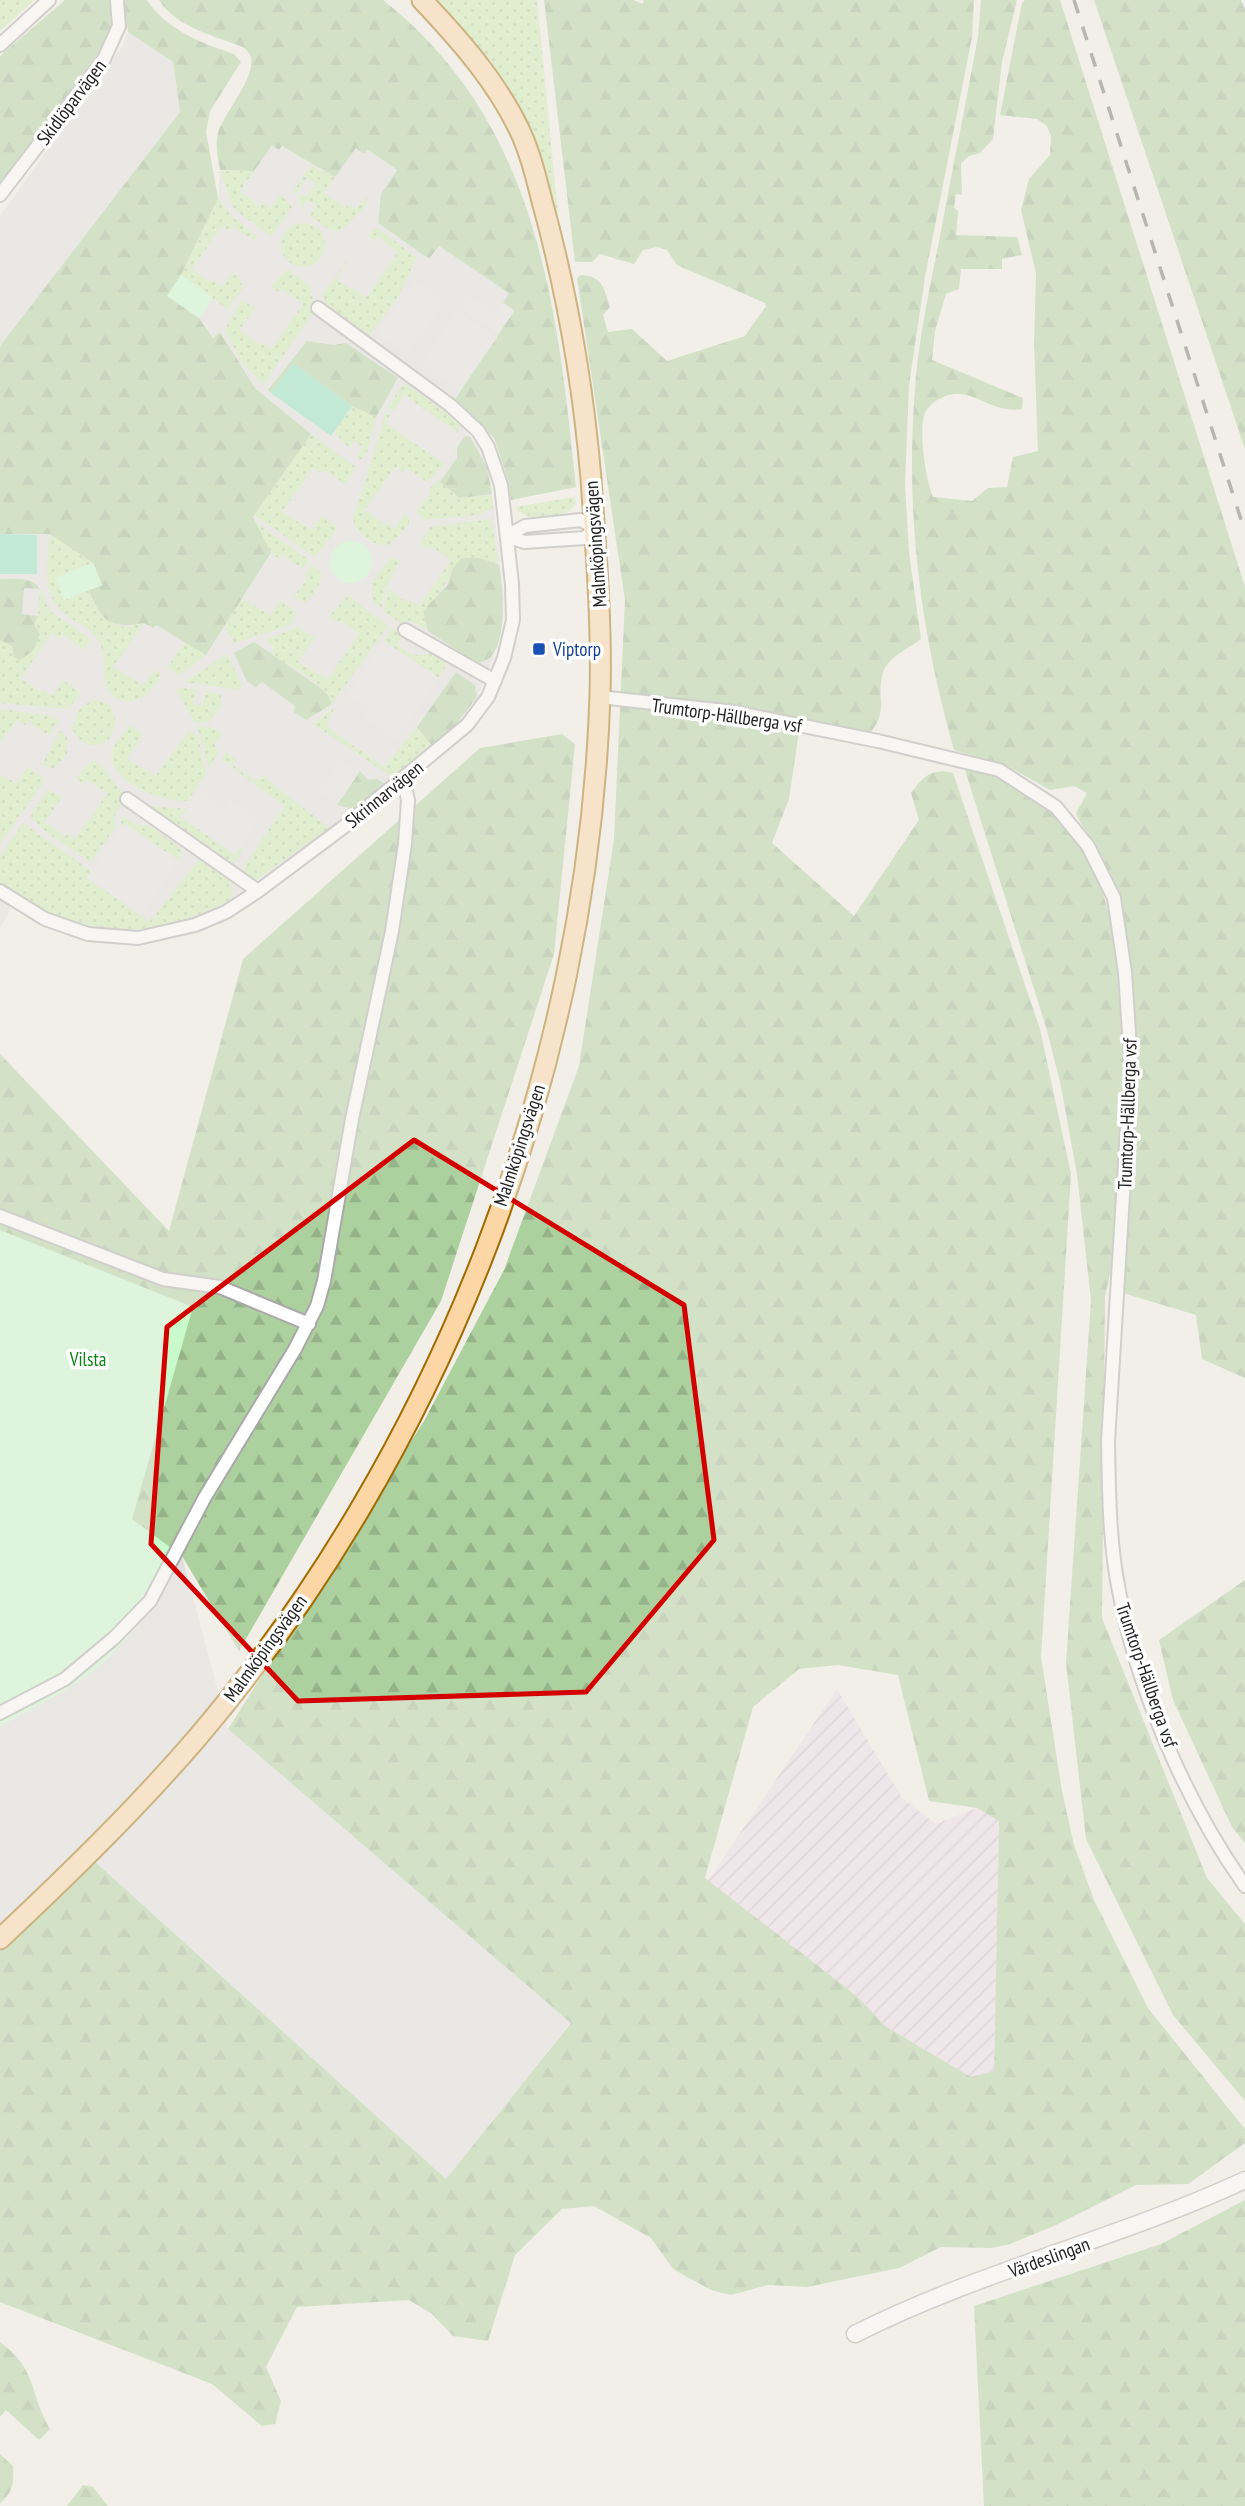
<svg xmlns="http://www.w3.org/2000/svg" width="1245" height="2506" viewBox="0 0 1245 2506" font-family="'PT Sans Narrow',sans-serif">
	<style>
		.residential { fill: #e0dfdf }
		.industrial { fill: url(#industrial-furrows) }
		.grass { fill: url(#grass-dots) }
		.forest { fill: url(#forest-firs); fill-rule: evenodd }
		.park { fill: #c8facc }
		.pitch { fill: #88e0be }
		.parking { fill: #e2e2e2 }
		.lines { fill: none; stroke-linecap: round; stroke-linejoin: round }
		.minor-casing { stroke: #a9a9a9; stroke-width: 16 }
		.tertiary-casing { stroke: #a9a9a9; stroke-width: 19 }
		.primary-casing { stroke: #a06b00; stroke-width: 23 }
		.minor { stroke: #fff; stroke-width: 12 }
		.tertiary { stroke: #fff; stroke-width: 16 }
		.primary { stroke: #fcd6a4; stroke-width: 19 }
		.rail { stroke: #707070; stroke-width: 3.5; stroke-dasharray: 14 14; stroke-linecap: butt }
		.marked { fill: none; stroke: #d40000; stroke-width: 5; stroke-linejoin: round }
		.transit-dot { fill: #1a4fb4; stroke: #fff; stroke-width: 2.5 }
		.labels { text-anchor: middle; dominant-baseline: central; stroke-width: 7; stroke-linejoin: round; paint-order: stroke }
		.street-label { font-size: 19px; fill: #222; stroke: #fff }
		.transit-label { font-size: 19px; fill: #164399; stroke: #fff; text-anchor: start }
		.park-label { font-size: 19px; fill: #0c8416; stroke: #fff }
	</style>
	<defs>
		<pattern id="industrial-furrows" width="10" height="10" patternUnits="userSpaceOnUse" patternTransform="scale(1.75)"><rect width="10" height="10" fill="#ebdbe8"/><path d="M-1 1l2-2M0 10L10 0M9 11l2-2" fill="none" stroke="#c9bcc7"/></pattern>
		<pattern id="grass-dots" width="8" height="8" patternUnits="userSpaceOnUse" patternTransform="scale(1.75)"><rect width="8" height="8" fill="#cdebb0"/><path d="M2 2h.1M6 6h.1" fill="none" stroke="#b0c997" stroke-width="1.8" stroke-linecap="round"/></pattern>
		<pattern id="forest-firs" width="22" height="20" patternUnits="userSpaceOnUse" patternTransform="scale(1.75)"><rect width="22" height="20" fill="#add19e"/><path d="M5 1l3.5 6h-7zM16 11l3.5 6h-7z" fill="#95b388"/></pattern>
	</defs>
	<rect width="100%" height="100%" fill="#f2efe9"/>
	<path class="residential" d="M128 32 173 62 180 112 0 346V216L123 45Z
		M272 145 282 146 335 177 356 148 367 150 397 170 381 194 378 223 429 259 439 246 509 293 514 310 446 411 461 424 478 447 487 468 492 494 504 597 503 618 494 656 477 697 454 727 327 830 230 900 192 919 135 930 85 926 52 915 22 899 11 909 0 928V534H50L144 623 155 625 206 655 271 554 253 518 311 434 255 388 220 332 213 338 204 323 167 296 218 198 220 171 254 170Z
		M182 1556 228 1729 571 2022 446 2179 93 1860 0 1952V1726L64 1691 110 1655 137 1626 168 1586Z"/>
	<path class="industrial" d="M837 1689 902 1798 936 1824 977 1808 999 1820 994 2071 971 2077 885 2026 858 1997 707 1882Z"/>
	<path class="grass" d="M0 0H34L0 31Z
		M438 0H537L558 215 540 160 440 10Z
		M311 165 335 177 324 193 346 208 349 204 357 209 367 195 366 206 341 231H331L310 216 316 205 308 200 302 208 299 198 301 194 307 197 315 184 307 178 295 195 293 192Z
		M220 171H254L240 191 260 206 263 202 271 208 281 194 292 207 273 234 270 236 234 209Z
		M218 198 231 215 257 237 254 241 233 227 229 231 222 226 192 269 211 282 213 280 222 286 232 272 240 278 243 289 227 309 181 275Z
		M281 245a22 22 0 1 1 44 0a22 22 0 1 1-44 0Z
		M375 227 417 257 400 294 369 336 328 308 322 295 350 257 336 280 367 297 398 252 378 237 375 241 368 236Z
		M288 269 310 286 315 310 263 385 240 360 225 329 241 300 255 308 240 330 260 345 262 342 271 349 303 304 282 289 279 292 271 286Z
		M406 384 461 424 457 432 404 396 393 411 388 408 402 385Z
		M352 406 376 417 367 452 361 460 357 457 362 447 354 441 349 448 334 432Z
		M386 412 390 415 386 423 445 464 427 482 406 468 403 472 395 467 365 510 385 525 387 523 395 528 405 514 409 517V525L389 546C374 546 357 535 353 520Z
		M311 434 356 467 345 484 324 470 321 473 313 468 282 512 312 530 322 516 338 528 315 557 254 515Z
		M444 476 440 482 460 498 492 495 493 508 479 515 421 520 422 516 416 512 431 492 429 489Z
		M574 497 576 504C563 521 529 525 515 507Z
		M491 519 499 565 480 558 452 570C446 592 417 607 428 631L410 620 405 626 384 612 388 589 408 603 411 600 419 606 451 560 431 546 428 550 419 544 430 527Z
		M255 522 309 560 303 569 283 555 279 559 271 553Z
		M50 534 93 563 56 578 64 600 89 590 96 608 121 627 144 623 113 667 143 685 155 670 160 673 161 677C152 688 144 702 128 701 93 698 111 659 98 640 92 630 79 624 69 617 40 598 47 564 50 534Z
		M391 557 400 562 386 587 381 609 372 600V582Z
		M312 565 322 575 318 587 306 603 293 597 308 578 305 575Z
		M40 589 51 612 87 636 90 642 84 650 63 635 60 639 52 633 21 678 41 692 44 690 52 696 63 680 80 693 69 709 0 703V640L12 646 14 657 38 616Z
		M348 595 388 626 332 704C322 680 291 666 269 655L274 649 267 639 298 627 315 637 298 662 328 679 359 634 340 620 337 623 329 617Z
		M241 598 270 615 281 600 296 612 291 625 235 643 225 628Z
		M392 628 403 635 398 644C407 657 418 656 433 653L448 662 439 678 384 641Z
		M186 641 206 655 180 675 167 668Z
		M225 655 229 657 242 686 239 690 185 682Z
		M181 688 196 689 193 704 203 705 206 691 221 694V705L210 721 195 723 176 690Z
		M94 699 110 705 116 721 110 738C95 752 80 745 72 728L79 709Z
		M335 707 326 726 384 767 417 727 432 746 393 775 386 773 313 724Z
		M0 709 53 716 59 721 49 736 28 721 25 725 17 720 0 743Z
		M130 725 143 735 127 759 156 776 189 730 198 737 206 773 188 801C164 803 108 783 112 753 113 743 124 733 130 725Z
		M209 726 223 734 215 744 218 754 209 767 197 727Z
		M60 731 67 737V754L54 769 42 765Z
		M226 752 238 760 231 764 256 781 263 776 329 828 257 879 248 877 244 867 284 806 222 760Z
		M92 760 103 767 125 797 115 815V828L91 862 47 833 31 818 32 812 48 789 62 797 45 822 65 836 67 834 75 839 107 794 88 780 84 784 76 778Z
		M28 766 45 780 0 844V775L17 783Z
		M153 806 187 809 182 817 235 855 240 847 243 850 235 862H227L152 810Z
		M121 816 137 825H149L182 849 179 861 124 823 121 827Z
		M23 823 91 871 87 877 149 922 199 860 229 879 233 894 230 900C143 944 80 940 0 884V856Z"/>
	<path class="forest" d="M65 0H110L111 28 96 56 0 184V56Z
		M124 0H147C166 30 202 43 234 54L241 62 210 111 206 132 218 198 181 275 167 296 199 318 213 338 220 332 255 388 311 434 253 517 271 553 206 655 156 625 153 628 144 623C111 629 101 622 89 590L102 585 93 563 50 534H0V346L180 112 173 62 128 32Z
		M159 0H383C538 122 557 304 576 487L511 500 508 480 494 438 455 399 514 311 503 303 509 293 439 246 429 259 378 223 381 194 397 170 368 150 364 154 356 148 335 177 282 146 279 150 272 145 254 171 220 170C218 159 215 144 218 133 224 110 275 58 238 45 210 35 176 26 159 0Z
		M544 0H633L643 4 644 0H974L972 37 925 277 909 385 905 484 909 553 921 639C909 648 887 658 883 673 875 699 890 708 870 733L801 718 789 799 772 843 854 916 919 820 911 793C922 777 933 767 953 773L1040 1029 1071 1174 1041 1657 1062 1791 1074 1845 1094 1900 1148 2008 1245 2129V2143L1188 2184 1136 2185 1054 2226 1010 2244 991 2248 941 2247 899 2268 807 2287 768 2285 731 2295 711 2290 673 2269 651 2238 594 2206 562 2209 515 2255 488 2341 453 2336 432 2314 409 2300 297 2307 266 2367 281 2401 275 2424 262 2426 212 2384 0 2302V1952L93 1860 446 2179 571 2023 228 1729 424 1421 504 1270 579 1066 614 839 625 600 577 278 581 275C603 276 604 289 610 307L603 315 608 332 632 329 667 361 745 336 766 306 765 303 677 265 667 250 657 247 643 250 634 264 600 254 592 262H575ZM838 1665 898 1675 929 1801 977 1808 999 1821 994 2071 971 2077 885 2026 858 1997 705 1878 753 1707 799 1669Z
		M981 0H1017L1002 62 993 139 980 153 969 156 961 163 962 195 956 194 954 208 958 211 956 235 1017 237 1022 255 1002 259V269H961L959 289 946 294 935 331 932 360 1023 398 1022 409C995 414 976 392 954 394 944 395 931 402 926 411 917 425 926 482 933 497L972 501 988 488 1007 487 1013 457 1038 451 1034 344 1036 273 1021 210 1029 179 1050 155 1051 136 1047 126 1037 119 1000 115 1022 3 1025 0H1060L1245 587V1378L1202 1359 1196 1315 1123 1293C1132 1159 1153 1020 1113 889 1108 872 1101 856 1092 841 1087 831 1079 823 1076 813L1087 793 1074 786 1050 790 1006 765 954 750C920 630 905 512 915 388 919 334 931 283 941 231 953 166 966 102 978 37Z
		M1094 0H1241L1245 9V449Z
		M307 341 334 345 346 343 398 378 376 417 352 406 293 363 271 393 268 390Z
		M470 436 487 468 492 494 460 498 440 482 457 458V448L464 437Z
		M461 558H480L499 565C503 589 511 661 477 663L428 631 423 611 448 584 452 570Z
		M0 579C14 579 32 576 40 589L24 588 22 614 38 616 34 625 40 634 34 650 20 660 14 657 12 646 0 640Z
		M254 642 318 686 327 694 332 704 306 720 294 712 295 706 262 682 256 687 247 681 234 653Z
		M456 672 475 685 477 697 454 727 432 746 417 727Z
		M562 734 575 744 554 954 441 1301 239 1651 182 1556 0 1685V1054L169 1231 243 959 480 748Z
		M964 767C1003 778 1047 799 1072 832 1149 933 1119 1149 1111 1270L1105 1296 1102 1618 1207 1878 1245 1924V2101L1173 2015 1086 1839 1066 1663 1091 1301 1077 1174 1060 1082 1046 1027Z
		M360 771 368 780 377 779 385 784 353 809 337 805Z
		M1245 1580V1843L1232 1827 1173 1700 1159 1640Z
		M1245 2200V2506H984L974 2306 1161 2244Z
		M0 2342C38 2370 29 2393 50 2429L39 2440 6 2410 0 2417Z
		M0 2454 13 2466C14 2485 13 2491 0 2504Z
		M83 2485 93 2487 108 2506H67Z"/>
	<path class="park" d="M181 275 213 297 199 318 167 296Z
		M330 562a21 21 0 1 1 42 0a21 21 0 1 1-42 0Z
		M93 563 102 585 64 600 55 578Z
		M0 1230 193 1307 132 1519 182 1556C156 1609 114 1662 62 1692 41 1704 20 1714 0 1726Z"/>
	<path class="pitch" d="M293 363 352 406 331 436 271 393Z
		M0 534 37 535V574H0Z"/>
	<path class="parking" d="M415 280 445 302 407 355 377 333Z
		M468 295 495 313 503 303 514 310 498 333 460 308Z
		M457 310 497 338 459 391 420 364Z
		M404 395 464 437 445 464 385 423Z
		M384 641 439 678 396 741 362 718 368 709 347 695Z
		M341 759 360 771 337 805 318 793Z
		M200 791 224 808 230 799 260 820 235 855 181 817Z
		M124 823 179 861 142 915 86 878Z"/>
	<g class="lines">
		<defs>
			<path id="minor" d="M0 45 49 0
				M0 195 104 59 119 26 117 0
				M581 520 594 528 585 538 524 542 507 536 525 526Z
				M405 630 495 681
				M600 697 734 712 878 741 999 770 1056 807 1088 846 1114 898 1125 972 1131 1064 1108 1442C1109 1491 1109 1542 1119 1591 1137 1690 1187 1804 1245 1886
				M127 799 258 891
				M0 891 45 919 88 934 138 938 195 925 226 912 258 891 345 826 467 725 488 697 504 658 513 620 512 584 501 485 488 447 478 431 450 405 318 308
				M0 1216 145 1272 163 1279 220 1287 309 1324
				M0 1713 65 1679 114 1638 150 1601 205 1497 295 1349 317 1306 324 1281 352 1119 392 931 405 844 408 800 403 779"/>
			<path id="tertiary" d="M855 2334C979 2271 1118 2239 1245 2180"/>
			<path id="primary" d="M0 1939C68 1875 136 1809 197 1738 441 1452 588 1070 600 695 602 623 596 551 591 479 583 384 567 292 542 201 536 177 530 152 519 129 496 81 459 39 422 0"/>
		</defs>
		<use href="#minor" class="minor-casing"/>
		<use href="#tertiary" class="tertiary-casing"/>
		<use href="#primary" class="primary-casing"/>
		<use href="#minor" class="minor"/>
		<use href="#tertiary" class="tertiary"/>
		<use href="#primary" class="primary"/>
		<path class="rail" d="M1074 0 1245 532"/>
	</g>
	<path d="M0 0H1245V2506H0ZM414 1140 684 1305 714 1540 586 1692 298 1701 151 1544 167 1327Z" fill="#f2efe9" fill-opacity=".55" fill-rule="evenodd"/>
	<path class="marked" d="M414 1140 684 1305 714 1540 586 1692 298 1701 151 1544 167 1327Z"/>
	<rect class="transit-dot" x="532" y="642" width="14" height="14" rx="3.5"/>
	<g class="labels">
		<g class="street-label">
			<text transform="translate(71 102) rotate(-53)">Skidlöparvägen</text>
			<text transform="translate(595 544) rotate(-94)">Malmköpingsvägen</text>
			<text transform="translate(727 715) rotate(8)">Trumtorp-Hällberga vsf</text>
			<text transform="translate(384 794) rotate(-39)">Skrinnarvägen</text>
			<text transform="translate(1127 1114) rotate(-88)">Trumtorp-Hällberga vsf</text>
			<text transform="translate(519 1145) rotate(-72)">Malmköpingsvägen</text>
			<text transform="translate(265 1648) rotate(-54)">Malmköpingsvägen</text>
			<text transform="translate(1147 1675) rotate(71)">Trumtorp-Hällberga vsf</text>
			<text transform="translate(1049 2257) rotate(-20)">Värdeslingan</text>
		</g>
		<g class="transit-label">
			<text x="553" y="649">Viptorp</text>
		</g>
		<g class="park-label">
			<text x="88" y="1359">Vilsta</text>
		</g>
	</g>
</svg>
